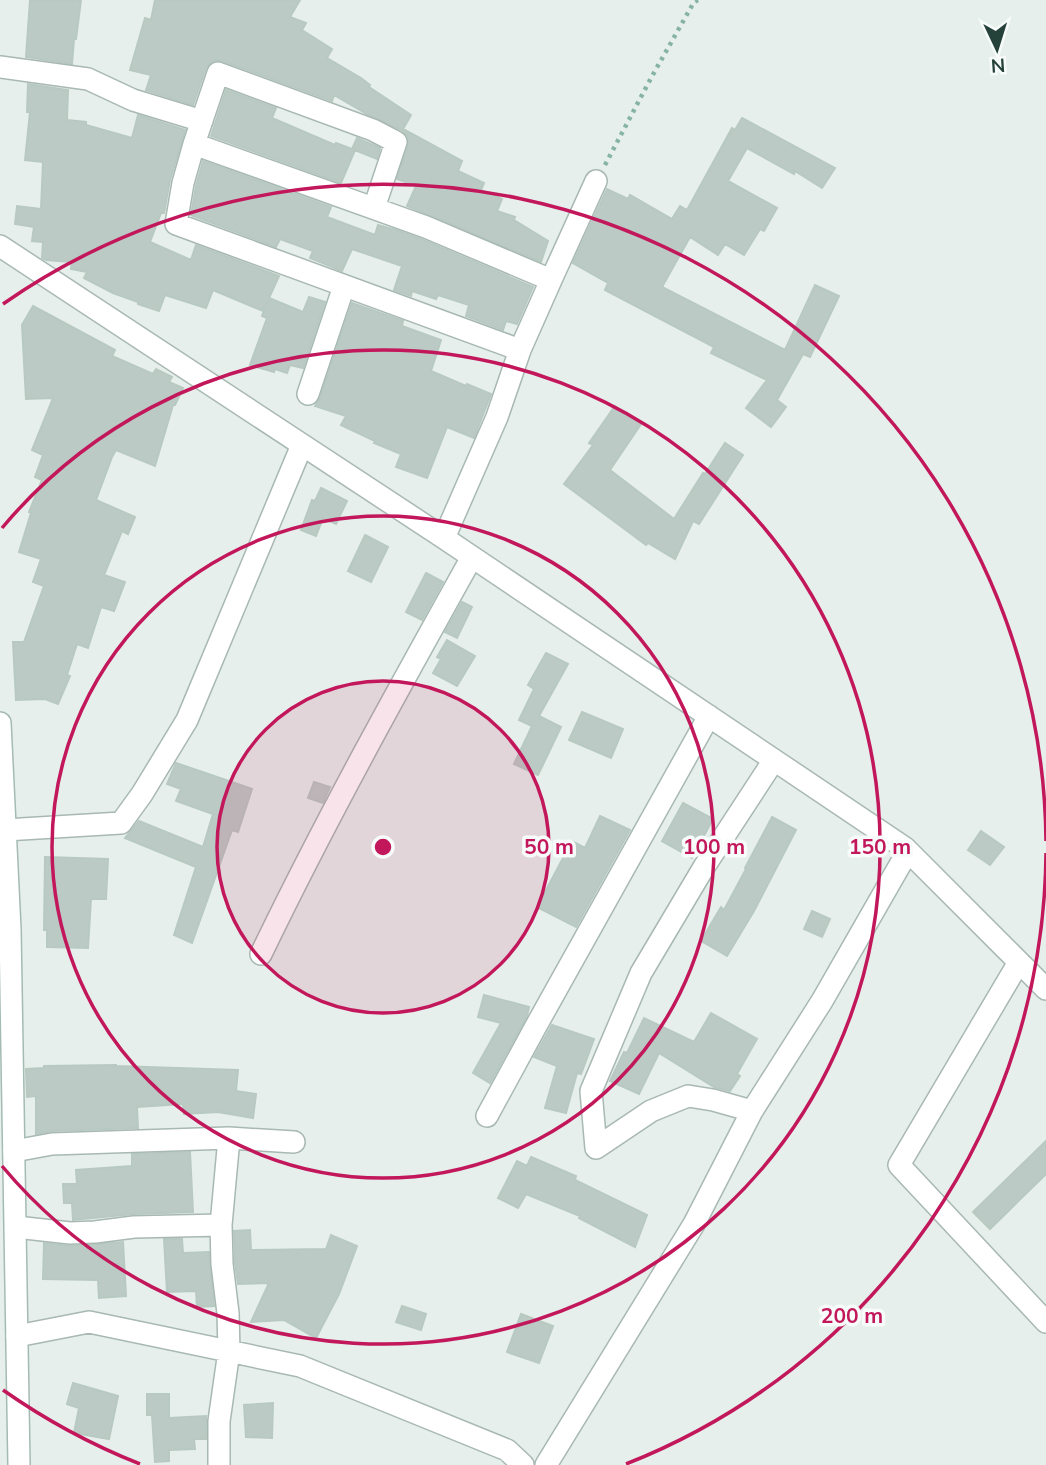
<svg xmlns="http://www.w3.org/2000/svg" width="1046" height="1465" viewBox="0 0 1046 1465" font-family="Mulish,sans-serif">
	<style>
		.building { fill: #bbcac4; stroke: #b8c9c2; stroke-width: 2 }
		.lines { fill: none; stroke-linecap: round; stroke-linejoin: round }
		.minor-casing { stroke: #a8b8b2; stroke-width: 24 }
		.secondary-casing { stroke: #a4bbb3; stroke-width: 24 }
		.path { stroke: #86b3a5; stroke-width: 4.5; stroke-dasharray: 3.5 5; stroke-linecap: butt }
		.minor { stroke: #fff; stroke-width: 21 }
		.secondary { stroke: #fff; stroke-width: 21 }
		.ring { fill: none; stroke: #c2185b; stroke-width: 3.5 }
		.centre { fill: #c2185b; stroke: #f7fbf9; stroke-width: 3.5 }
		.ring-label { font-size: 21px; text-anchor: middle; font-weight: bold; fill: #c2185b; stroke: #f7fbf9; stroke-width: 7; stroke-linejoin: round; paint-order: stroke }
	</style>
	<rect width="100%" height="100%" fill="#e6efeb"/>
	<path class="building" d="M30 0H81L76 39H74L72 64 26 57Z
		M155 0H300L290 17 306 23 302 30 332 49 327 58 361 78 370 85 369 87 411 115 403 129 462 161 458 171 484 183 481 190 502 199 497 211 515 217 514 220 548 241 541 262 407 206 416 186 397 179 408 146 409 141 407 135 402 130 367 114 334 95 332 101 223 61 216 60 210 63 206 68 193 105 146 90 151 75 130 70 145 18 151 20Z
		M28 84 68 90 67 120 86 122V125L132 138 138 115 185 130 170 180 164 213H161L150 242 191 260 196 245 279 276 269 298 303 312 309 297 325 302 303 368 290 365 287 373 275 369 274 372 250 365 267 318 262 316 268 301 263 311 213 290 206 308 165 295 159 311 138 304V302L113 293 84 278 87 272 71 269 72 262 46 260 42 258 43 242 32 241 34 227 15 224 17 206 41 209 43 162 25 160 30 112H27Z
		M226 90 276 108 272 118 335 145 336 143 355 150 341 183 211 136Z
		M742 118 835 168 822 188 795 171 794 174 747 148 728 181 777 208 764 231 760 229 744 255 725 244 718 255 690 237 662 287 785 350 815 285 839 296 810 357 803 354 777 400 786 407 771 427 746 408 767 380 711 353 714 347 605 290 608 283 573 263 607 189 628 199 630 195 672 219 680 206 687 210 732 128 735 130Z
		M357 138 380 148 377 159 352 149Z
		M203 161 331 207 327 217 375 235 378 225 396 230 421 239 533 287 517 324 506 321 503 330 466 316 469 305 438 295 436 299 412 291 411 296 394 290 402 266 352 249 342 271 310 258 313 251 280 239 276 247 191 215 196 186Z
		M352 303 403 321 402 326 441 340 431 371 466 386 467 384 491 394 474 438 447 427 427 478 396 467 401 454 374 443 375 441 341 425 346 416 315 406 320 398Z
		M33 306 115 350 112 356 153 374 156 369 172 377 169 382 183 388 175 405H173L155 466 116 450 112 457 96 500 135 517 128 534 122 531 104 575 125 582 114 611 101 607 88 648 77 644 67 675 70 676 58 704 45 699 16 700 15 681 13 642H24L44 586 33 582 41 559 19 552 31 513 29 512 42 480 35 477 43 455 32 450 53 398 26 399 22 325Z
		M615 406 641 424 610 470 674 519 703 473 705 474 725 443 743 455 699 524 693 521 675 559 648 543 646 545 564 484 593 445 589 443Z
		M321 488 347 501 336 524 323 518 316 536 301 530 312 500 315 501Z
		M365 535 388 547 371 582 348 571Z
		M426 573 443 582 422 620 406 612Z
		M462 602 472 607 457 638 445 632Z
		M447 640 475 656 457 686 433 673 441 659 437 657Z
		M546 653 568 664 539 716 561 727 538 775 514 764 532 726 519 720 534 689 528 685Z
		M582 712 623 729 611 758 569 740Z
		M176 763 252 789 238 832 232 830 192 943 174 935 196 867 125 838 139 821 203 847 213 814 176 801 181 789 167 784Z
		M314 782 330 787 323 803 308 798Z
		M683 803 713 819 692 858 662 841Z
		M600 816 630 830 576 927 537 907 572 841 585 848Z
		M772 817 796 830 754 911 727 956 701 941 721 907 724 910 746 869 745 868Z
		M981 831 1004 847 990 865 968 850Z
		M45 857 108 859 106 899H91L88 948 47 947V930H44Z
		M812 911 830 919 822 937 804 929Z
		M484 995 529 1007 527 1016 490 1083 473 1073 501 1023 478 1017Z
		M711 1013 757 1039 737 1074 740 1076 730 1091 714 1087 659 1053 639 1094 610 1081 624 1052 627 1053 644 1018 694 1042Z
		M552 1025 594 1039 581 1074 577 1073 566 1113 545 1108 557 1066 534 1057Z
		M116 1065V1066L238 1070 236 1091 256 1094 253 1118 218 1112 184 1114 183 1104 137 1107 138 1128 52 1131 36 1134V1096L27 1097 26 1069 44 1068V1066Z
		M1046 1141V1174L990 1229 973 1212Z
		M190 1152 193 1212 134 1214 73 1220 72 1203H64L63 1184H77L76 1170 132 1166V1154Z
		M531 1157 576 1176 575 1180 647 1215 635 1247 579 1218 580 1216 526 1194 518 1208 498 1198 517 1161 527 1166Z
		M250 1230 251 1250 326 1249 331 1235 357 1246 339 1294 316 1338 284 1320 251 1322 269 1283 238 1284 235 1263 234 1231Z
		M164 1239H182L183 1253 209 1252 214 1306 197 1307 196 1291 167 1292Z
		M123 1242 126 1296 99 1298 98 1280 43 1279 44 1243 71 1246Z
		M402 1306 426 1314 421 1330 396 1322Z
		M521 1314 553 1326 539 1363 507 1352Z
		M73 1383 118 1396 109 1439 74 1433 79 1408 67 1404Z
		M147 1394H169V1418L206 1416V1439H194L195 1449 169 1450V1461L155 1462 152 1415H147Z
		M273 1403 272 1438 246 1437 244 1405Z"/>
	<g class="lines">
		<defs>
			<path id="minor" d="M0 67 88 79 133 100 202 121
				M194 144 218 73 373 130 396 142 374 208
				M0 246 444 538 905 848 1046 989
				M520 350 176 224 183 183 194 144 426 227 551 280
				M308 394 344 286
				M444 538 497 417 520 350 551 280 596 181
				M5 830 121 823 142 794 187 720 302 445
				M261 954C326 819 399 688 472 557
				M1019 962 899 1165 1046 1322
				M752 1111 713 1100 688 1096 651 1111 596 1148 591 1091 641 973 704 867 774 760
				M487 1116 536 1026 709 716
				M229 1138 294 1142
				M14 1151 52 1144 229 1138 221 1225
				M16 1227 70 1233 95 1232 134 1227 221 1225 222 1264 228 1313 229 1351 219 1421V1465
				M17 1336 89 1322 300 1366 507 1450 523 1465
				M546 1465 694 1224 752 1111 822 1001 908 851"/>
			<path id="secondary" d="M0 723 10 929 19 1465"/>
		</defs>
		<use href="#minor" class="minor-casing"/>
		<use href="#secondary" class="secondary-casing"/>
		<path class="path" d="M605 165 651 78 694 2 698 0"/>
		<use href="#minor" class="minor"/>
		<use href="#secondary" class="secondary"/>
	</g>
	<circle cx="383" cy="847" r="166" fill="#c2185b" fill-opacity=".12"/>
	<g class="ring">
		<circle cx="383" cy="847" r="166"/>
		<circle cx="383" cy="847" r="331"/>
		<path d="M2 528A497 497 0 1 1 2 1166"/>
		<path d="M1046 853A663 663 0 0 1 626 1464M140 1464A663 663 0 0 1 3 1390M3 304A663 663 0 0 1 1046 841"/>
	</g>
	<circle cx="383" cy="847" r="10" class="centre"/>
	<g class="ring-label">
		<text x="549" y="854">50 m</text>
		<text x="714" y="854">100 m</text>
		<text x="880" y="854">150 m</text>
		<text x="852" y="1323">200 m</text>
	</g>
	<g transform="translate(997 49) rotate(176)" stroke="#f7fbf9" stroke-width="5" paint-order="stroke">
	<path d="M0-5L12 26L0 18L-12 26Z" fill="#24423a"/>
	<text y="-10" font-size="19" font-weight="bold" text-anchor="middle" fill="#24423a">N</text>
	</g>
</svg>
